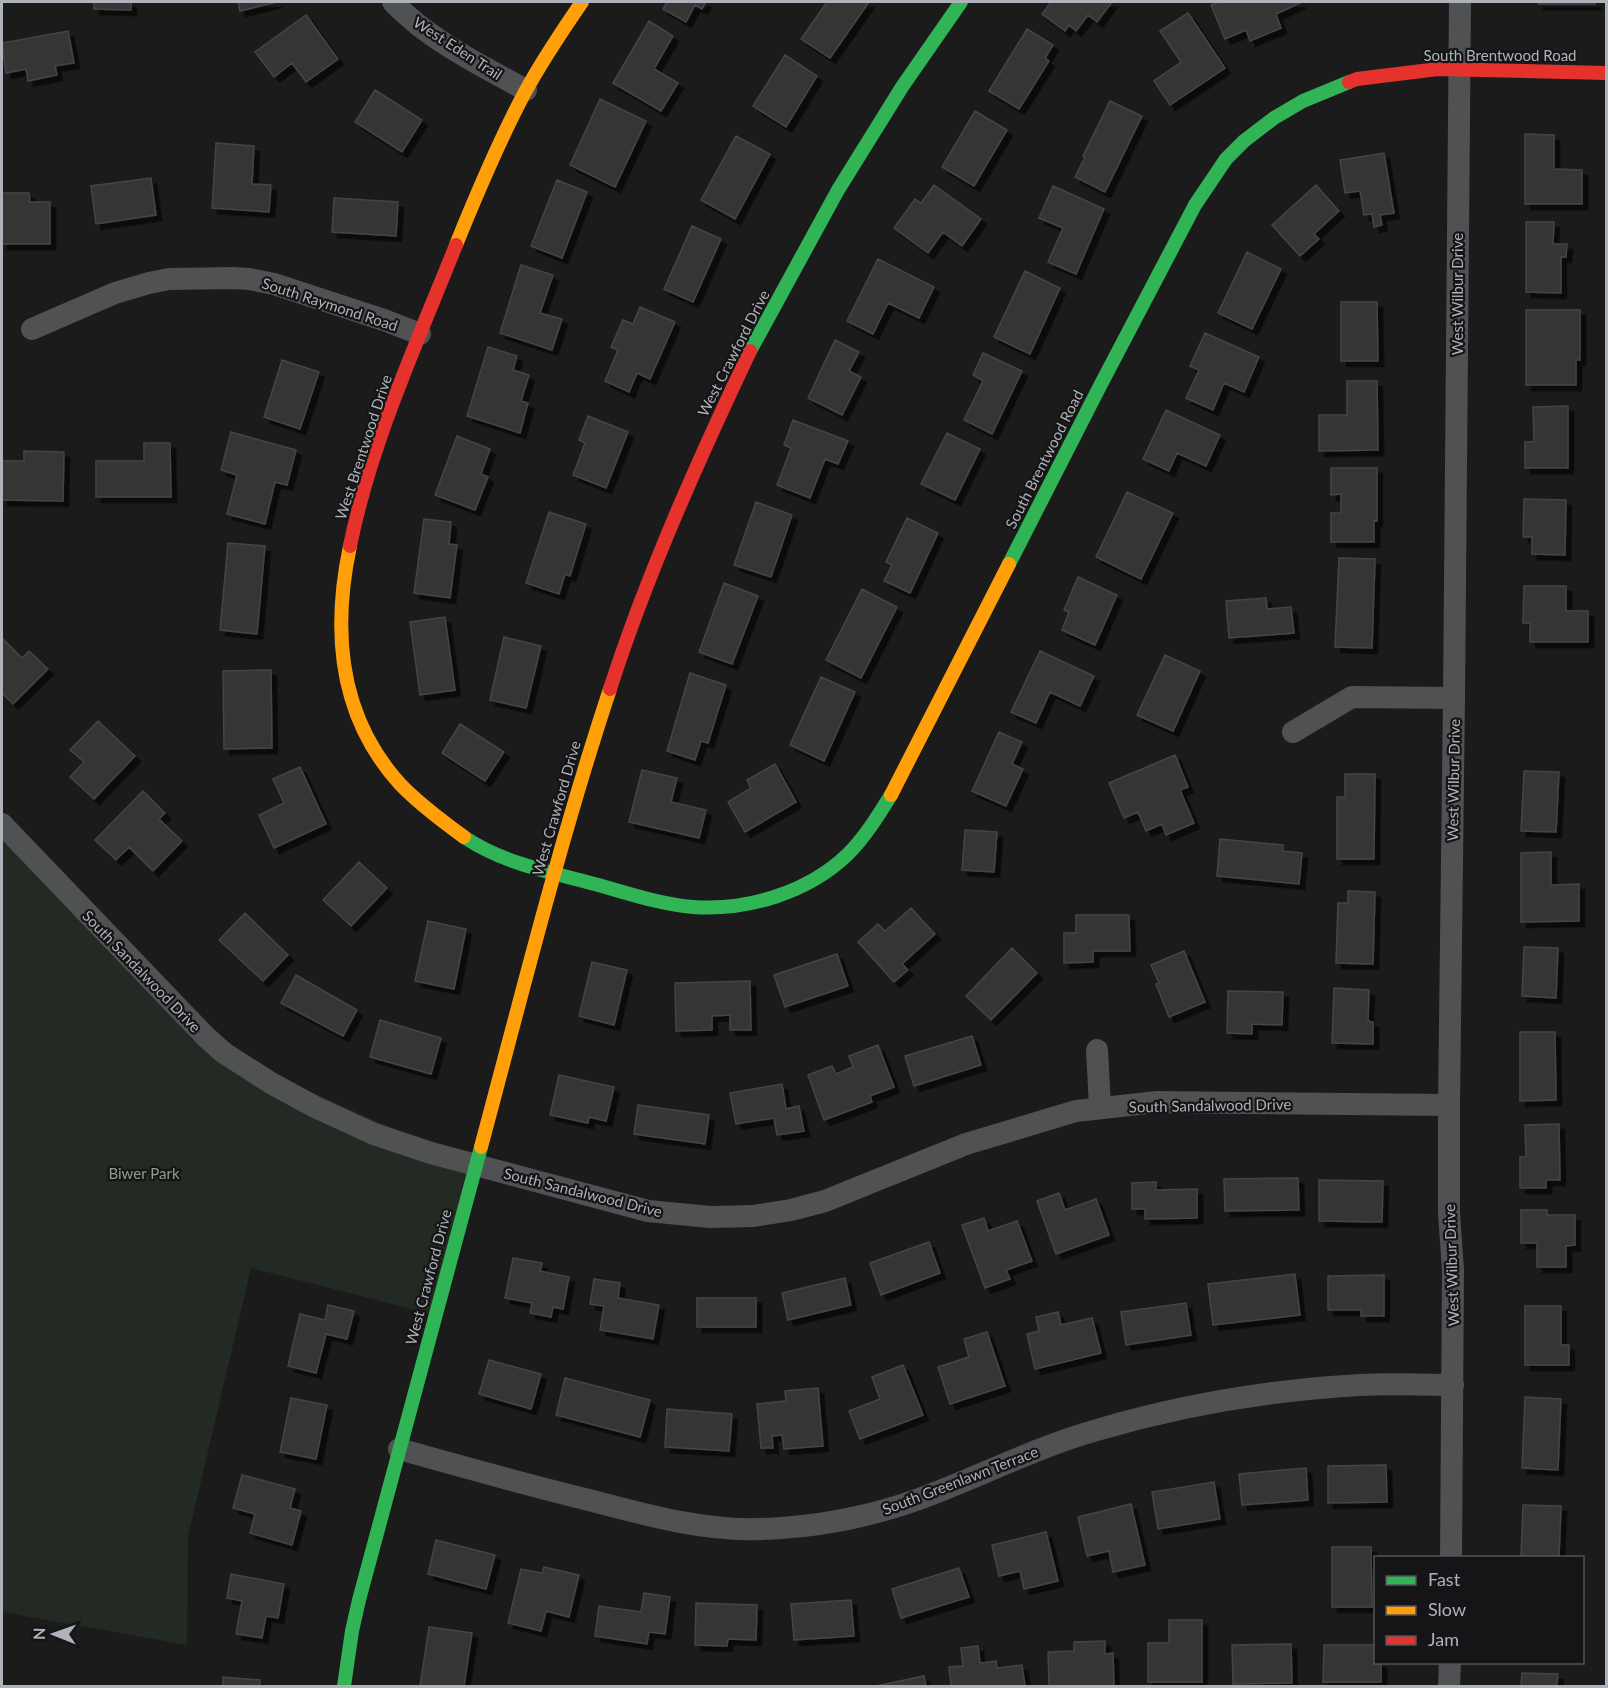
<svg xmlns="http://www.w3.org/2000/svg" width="1608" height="1688" viewBox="0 0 1608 1688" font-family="Lato,sans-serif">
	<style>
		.green { fill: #232923 }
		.building { fill: #353536; stroke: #444547; stroke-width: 1.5; filter: url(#shadow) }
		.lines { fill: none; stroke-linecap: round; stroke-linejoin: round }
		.street { stroke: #505153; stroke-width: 22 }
		.fast { stroke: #30b455; stroke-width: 14 }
		.slow { stroke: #ff9f0a; stroke-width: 14 }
		.jam { stroke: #e5322d; stroke-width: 14 }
		.labels { text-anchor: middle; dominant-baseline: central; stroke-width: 4.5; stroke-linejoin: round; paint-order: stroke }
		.street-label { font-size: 15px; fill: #aeb3b9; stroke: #151517 }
		.park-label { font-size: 15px; fill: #8aa288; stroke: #151517 }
	</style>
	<defs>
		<filter id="shadow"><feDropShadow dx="5.5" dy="5.5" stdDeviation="0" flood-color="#0009"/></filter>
	</defs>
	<rect width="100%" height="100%" fill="#1b1b1b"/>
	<path class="green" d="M2 824 224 1053 475 1165 435 1315 251 1268 188 1537 187 1645 2 1612Z"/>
	<path class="building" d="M94 2H131V10L94 9Z
		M238 2H277L240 11Z
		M667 2H706L702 9 695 5 686 22 663 9Z
		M827 2H869L830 58 801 39Z
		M1051 2H1112L1097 22 1088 15 1076 31 1069 25 1065 31 1042 14Z
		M1220 2H1299L1300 3 1276 14 1281 28 1250 41 1246 30 1225 39 1211 5Z
		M1538 2H1595V4H1538Z
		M1188 13 1225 68 1170 105 1154 81 1181 62 1160 31Z
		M306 15 338 59 306 82 292 63 274 77 255 52Z
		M649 21 673 36 654 69 678 83 661 111 613 83Z
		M1027 29 1053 45 1045 58 1049 61 1019 109 989 91Z
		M68 31 74 63 55 66 57 75 28 81 26 69 6 73 2 43Z
		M785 55 817 76 786 127 753 106Z
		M375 90 422 120 402 152 355 122Z
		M600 99 646 121 615 187 570 165Z
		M1110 101 1142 116 1105 192 1075 177 1085 157 1083 156Z
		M975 111 1007 130 974 186 942 167Z
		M1525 134 1554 135V169L1582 170V204H1525Z
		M736 136 770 154 735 219 701 200Z
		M216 143 254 146 252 184 271 185 269 212 212 208Z
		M1384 153 1394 213 1380 215 1382 225 1374 227 1372 214 1364 215 1360 191 1345 193 1340 160Z
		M151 178 156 215 96 224 91 186Z
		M557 180 587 192 562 258 531 246Z
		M934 185 981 219 962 246 943 232 928 253 894 228 915 199 921 203Z
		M1316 185 1339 211 1314 234 1319 239 1300 256 1272 225Z
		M1053 186 1104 209 1076 274 1048 262 1063 228 1039 218Z
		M2 193H29L30 202H50V244H2Z
		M334 198 398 202 396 236 332 232Z
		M1526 222H1554L1553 244H1567L1566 257H1561V293L1526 292Z
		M692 226 721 239 693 302 664 289Z
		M1247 252 1281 269 1252 329 1218 313Z
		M878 259 934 287 919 318 888 303 873 334 847 321Z
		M521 265 553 275 540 313 562 319 552 350 500 333Z
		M1025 271 1060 288 1030 354 994 337Z
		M1341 302H1377L1378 361H1341Z
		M640 307 675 322 650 379 637 373 629 392 605 381 618 350 611 347 623 320 633 324Z
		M1526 310H1580V360H1576V385H1526Z
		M1205 333 1259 357 1244 392 1224 383 1213 410 1186 398 1199 370 1190 366Z
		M835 340 859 352 849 371 861 377 842 415 808 398Z
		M488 347 517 356 513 370 529 375 521 401 528 403 520 433 467 416Z
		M983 353 1022 371 992 434 964 420 983 381 973 375Z
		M282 360 319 372 300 429 264 417Z
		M1347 381H1377L1378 450 1319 451V415H1347Z
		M1568 406V468H1525V442H1534L1533 407Z
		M1166 410 1220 435 1206 466 1177 453 1169 471 1143 459Z
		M588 416 628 432 606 488 573 475 585 443 579 440Z
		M793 420 848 441 838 464 825 459 810 498 777 485 791 448 784 445Z
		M231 432 296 450 287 485 275 482 265 524 227 514 237 475 221 470Z
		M947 433 980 449 955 500 921 484Z
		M457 436 490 449 481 474 488 477 475 510 435 495Z
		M144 443H170L171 497H96V461H144Z
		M24 451 64 452 63 501 2 500V461H24Z
		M1331 468H1377V521L1374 520V542H1331V513H1341V494L1331 495Z
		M1127 492 1173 513 1141 579 1096 557Z
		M1524 499 1566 500 1565 555 1532 554V537H1523Z
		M756 502 792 515 771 577 734 565Z
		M549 512 586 524 570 576 565 574 559 594 526 583Z
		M907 518 938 533 910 593 884 581 892 565 886 562Z
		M424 519 451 522 449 544 457 545 450 598 414 593Z
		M228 543 265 546 257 634 220 630Z
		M1339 558 1375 559 1372 648 1335 647Z
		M1078 577 1117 595 1095 645 1062 630 1069 612 1064 610Z
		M724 583 758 596 732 664 699 652Z
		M1524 586H1566V611H1588V642H1530V623H1523Z
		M862 589 897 607 861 678 826 660Z
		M1266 598 1267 609 1291 607 1294 633 1229 638 1226 601Z
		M445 617 455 690 420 695 410 622Z
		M504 637 541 646 526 708 490 700Z
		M2 638 22 658 29 651 48 669 13 704 2 693Z
		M1040 651 1094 676 1080 706 1050 692 1036 723 1011 712Z
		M1165 655 1200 671 1173 731 1137 715Z
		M271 670 272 748 224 749 223 671Z
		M690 673 726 685 708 743 701 741 695 760 667 751Z
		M821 677 855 692 824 761 790 745Z
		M98 721 135 756 94 799 70 777 84 762 70 750Z
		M460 724 504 752 485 781 442 753Z
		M999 732 1022 742 1012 764 1023 769 1006 806 972 791Z
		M1175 755 1188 787 1180 790 1194 823 1166 835 1162 824 1146 831 1138 812 1124 818 1109 783Z
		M775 764 796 802 745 832 728 802 751 788 747 780Z
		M300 767 326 824 274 848 259 815 284 803 273 779Z
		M642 770 677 778 671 802 706 810 699 838 629 822Z
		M1524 771 1559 772 1556 832 1521 831Z
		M1345 774H1375L1374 859H1337V797H1345Z
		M143 791 165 813 159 819 182 841 153 871 129 847 116 860 95 840Z
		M965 830 997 832 994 872 962 870Z
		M1220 839 1283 845V851L1302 853 1299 884 1217 876Z
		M1551 852V885L1579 884V921L1521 922V853Z
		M359 862 387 888 351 926 323 900Z
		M1348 891 1375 892 1373 964 1336 963 1338 903H1348Z
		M911 908 935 934 902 964 908 970 894 982 858 942 878 924 885 931Z
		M245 913 288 955 263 981 219 940Z
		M1076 915H1129L1130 951H1093V962L1064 963V933H1076Z
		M428 921 466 929 454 989 415 981Z
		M1524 947 1558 948 1556 998 1522 996Z
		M1012 948 1037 973 991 1020 966 996Z
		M1184 951 1205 1002 1169 1017 1156 984 1159 983 1151 965Z
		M837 954 848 986 785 1007 774 975Z
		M592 962 627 970 614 1025 579 1016Z
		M296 975 357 1010 343 1036 281 1003Z
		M750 981 751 1030H730V1015L712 1016V1030L676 1031 675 983Z
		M1334 988 1369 990 1368 1021 1373 1022V1044L1332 1043Z
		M1228 991 1283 992 1282 1025 1252 1024V1034L1227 1033Z
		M380 1020 441 1038 431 1074 370 1057Z
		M1520 1032H1555L1556 1100 1520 1101Z
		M972 1036 981 1065 914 1086 905 1056Z
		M878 1045 894 1087 870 1096 872 1102 824 1120 808 1075 832 1066 836 1074 853 1067 849 1056Z
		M559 1075 614 1087 606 1121 589 1117 588 1123 550 1115Z
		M782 1084 786 1109 799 1106 804 1131 777 1135 774 1118 736 1124 730 1093Z
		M638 1105 709 1115 705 1144 634 1134Z
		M1559 1124 1560 1180H1546V1188H1520V1157H1526L1525 1125Z
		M1298 1178 1299 1210 1225 1211 1224 1179Z
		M1319 1180 1383 1181 1382 1222 1319 1221Z
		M1156 1182V1190L1197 1189V1218L1145 1219V1209H1132V1183Z
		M1059 1193 1065 1210 1096 1199 1109 1235 1056 1254 1037 1201Z
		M1521 1210H1547V1215H1575V1245L1566 1246V1267H1537V1243H1521Z
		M984 1218 988 1231 1017 1221 1032 1261 1006 1270 1010 1279 985 1288 962 1225Z
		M929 1242 940 1273 881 1295 870 1263Z
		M513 1258 542 1263 540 1271 569 1277 563 1309 553 1307 551 1317 530 1313 532 1303 505 1298Z
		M1295 1274 1300 1315 1213 1325 1208 1284Z
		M1384 1275V1316H1361V1310H1328V1276Z
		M845 1278 851 1305 788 1320 782 1293Z
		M594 1279 620 1283 618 1298 659 1305 653 1339 600 1330 604 1306 590 1304Z
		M697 1298H756V1327H697Z
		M1186 1303 1191 1335 1126 1345 1121 1312Z
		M328 1305 354 1311 347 1339 326 1334 316 1373 288 1366 300 1314 325 1320Z
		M1525 1306H1561V1345H1569V1365H1525Z
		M1058 1312 1061 1325 1092 1318 1101 1353 1035 1369 1027 1334 1039 1331 1036 1317Z
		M987 1332 1005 1386 950 1404 938 1367 969 1357 964 1339Z
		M489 1360 541 1374 531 1409 479 1394Z
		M903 1365 923 1415 860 1439 849 1411 880 1399 872 1377Z
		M565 1378 650 1400 640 1437 556 1415Z
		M818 1388 823 1446 784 1449 782 1435 772 1436 773 1448H761L757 1404 786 1401 785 1391Z
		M1525 1397 1561 1399 1558 1470 1522 1468Z
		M291 1398 327 1405 316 1459 280 1452Z
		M667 1409 732 1414 729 1451 665 1447Z
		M1386 1465 1387 1502 1328 1503V1466Z
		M1306 1468 1308 1500 1242 1505 1239 1474Z
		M242 1475 295 1489 290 1508 301 1511 292 1545 250 1533 255 1514 233 1508Z
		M1214 1482 1220 1519 1158 1529 1152 1492Z
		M1131 1504 1145 1565 1113 1572 1109 1551 1087 1556 1078 1517Z
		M1523 1505 1561 1506 1559 1558 1521 1556Z
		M1046 1532 1058 1581 1024 1589 1020 1571 999 1576 992 1545Z
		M436 1540 495 1555 486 1589 428 1574Z
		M1332 1547H1371L1372 1607H1332Z
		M544 1567 579 1575 569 1617 546 1611 541 1631 508 1623 521 1569 542 1573Z
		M959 1568 969 1597 901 1618 892 1589Z
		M231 1574 284 1584 278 1618 266 1616 262 1638 236 1634 242 1601 227 1598Z
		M644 1593 670 1597 665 1634 649 1632 647 1644 595 1636 599 1606 641 1612Z
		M851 1600 854 1636 794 1640 791 1604Z
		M696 1603 757 1605 756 1640 728 1639 727 1646 695 1645Z
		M1169 1620H1202V1682H1148V1643H1169Z
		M429 1627 472 1633 464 1686H420Z
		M1105 1641V1654L1113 1653 1114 1686H1049L1048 1652 1074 1651V1642Z
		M1291 1644 1292 1683 1233 1684 1232 1645Z
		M1324 1645H1376V1662H1381V1682H1323Z
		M978 1646 980 1663 996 1661 997 1668 1022 1665 1025 1686H951L949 1667 963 1666 961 1648Z
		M1522 1673 1558 1674 1557 1686H1521Z
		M924 1676 926 1686H876Z
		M223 1677 260 1680V1686H223Z"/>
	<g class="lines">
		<path class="street" d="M393 2C400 10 409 17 417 24 450 50 489 70 526 90
			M32 329 115 293 149 283 169 279 234 278 249 279 274 284 384 320 420 334
			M1293 732 1352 697 1454 698
			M2 824 205 1036 224 1053 271 1083 315 1107 374 1134 431 1153 648 1211 710 1217 753 1216 791 1210 825 1201 966 1144 1076 1111 1157 1102 1449 1105
			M1097 1050 1100 1107
			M399 1449C463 1467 528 1485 593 1501 646 1515 704 1531 759 1529 812 1528 870 1517 919 1499 979 1477 1036 1447 1097 1430 1182 1405 1272 1390 1360 1385 1391 1383 1422 1385 1453 1385
			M1451 1558 1453 1270 1449 1213V1105L1454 698 1460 2
			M1449 1686 1450 1662"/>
		<path class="fast" d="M750 351 838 190 902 87 961 2
			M1009 564 1100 386 1195 205 1226 159 1244 141 1274 118 1303 101 1349 82
			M464 837C501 862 545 871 587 882 622 891 657 904 693 907 748 911 809 892 848 854 865 837 878 816 891 795
			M344 1686 352 1631 359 1600 481 1147"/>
		<path class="slow" d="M456 245C477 193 499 141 525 92 542 61 562 31 582 2
			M350 546C332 631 339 717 400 784 419 804 442 821 464 837
			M891 795 1009 564
			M481 1147C522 994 560 840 610 689"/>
		<path class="jam" d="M1349 82 1357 79 1438 69 1606 73
			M350 546C371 442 417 343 456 245
			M610 689C647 574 698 461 750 351"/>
	</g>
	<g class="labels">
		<g class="street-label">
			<text transform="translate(458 48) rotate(33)">West Eden Trail</text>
			<text x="1500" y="55">South Brentwood Road</text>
			<text transform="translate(1457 294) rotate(-90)">West Wilbur Drive</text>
			<text transform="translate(330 304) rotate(18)">South Raymond Road</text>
			<text transform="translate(733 353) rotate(-63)">West Crawford Drive</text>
			<text transform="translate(363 447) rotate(-72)">West Brentwood Drive</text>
			<text transform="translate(1044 459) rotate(-63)">South Brentwood Road</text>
			<text transform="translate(1453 780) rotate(-89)">West Wilbur Drive</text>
			<text transform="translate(556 808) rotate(-74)">West Crawford Drive</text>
			<text transform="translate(142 971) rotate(46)">South Sandalwood Drive</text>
			<text transform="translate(1210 1105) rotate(-1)">South Sandalwood Drive</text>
			<text transform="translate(583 1192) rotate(14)">South Sandalwood Drive</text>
			<text transform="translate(1451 1265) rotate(-92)">West Wilbur Drive</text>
			<text transform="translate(428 1277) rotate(-75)">West Crawford Drive</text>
			<text transform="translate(960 1480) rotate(-21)">South Greenlawn Terrace</text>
		</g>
		<g class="park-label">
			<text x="144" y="1173">Biwer Park</text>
		</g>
	</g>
	<rect width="1608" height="1688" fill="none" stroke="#aeb3b9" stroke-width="6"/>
	<rect x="1374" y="1556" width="210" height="108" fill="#151517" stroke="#525458" stroke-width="1.5"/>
	<rect x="1386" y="1576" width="30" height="9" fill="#30b455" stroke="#525458" stroke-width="1.5"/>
	<text x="1428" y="1586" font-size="18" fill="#aeb3b9">Fast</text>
	<rect x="1386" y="1606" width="30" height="9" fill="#ff9f0a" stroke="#525458" stroke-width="1.5"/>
	<text x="1428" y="1616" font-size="18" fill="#aeb3b9">Slow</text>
	<rect x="1386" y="1636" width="30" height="9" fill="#e5322d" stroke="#525458" stroke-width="1.5"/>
	<text x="1428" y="1646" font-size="18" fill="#aeb3b9">Jam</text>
	<g transform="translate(54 1634) rotate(271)" stroke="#151517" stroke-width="4.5" paint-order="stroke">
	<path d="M0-4.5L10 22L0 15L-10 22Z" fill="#aeb3b9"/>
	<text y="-9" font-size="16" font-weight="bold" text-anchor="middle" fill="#aeb3b9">N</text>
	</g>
</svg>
